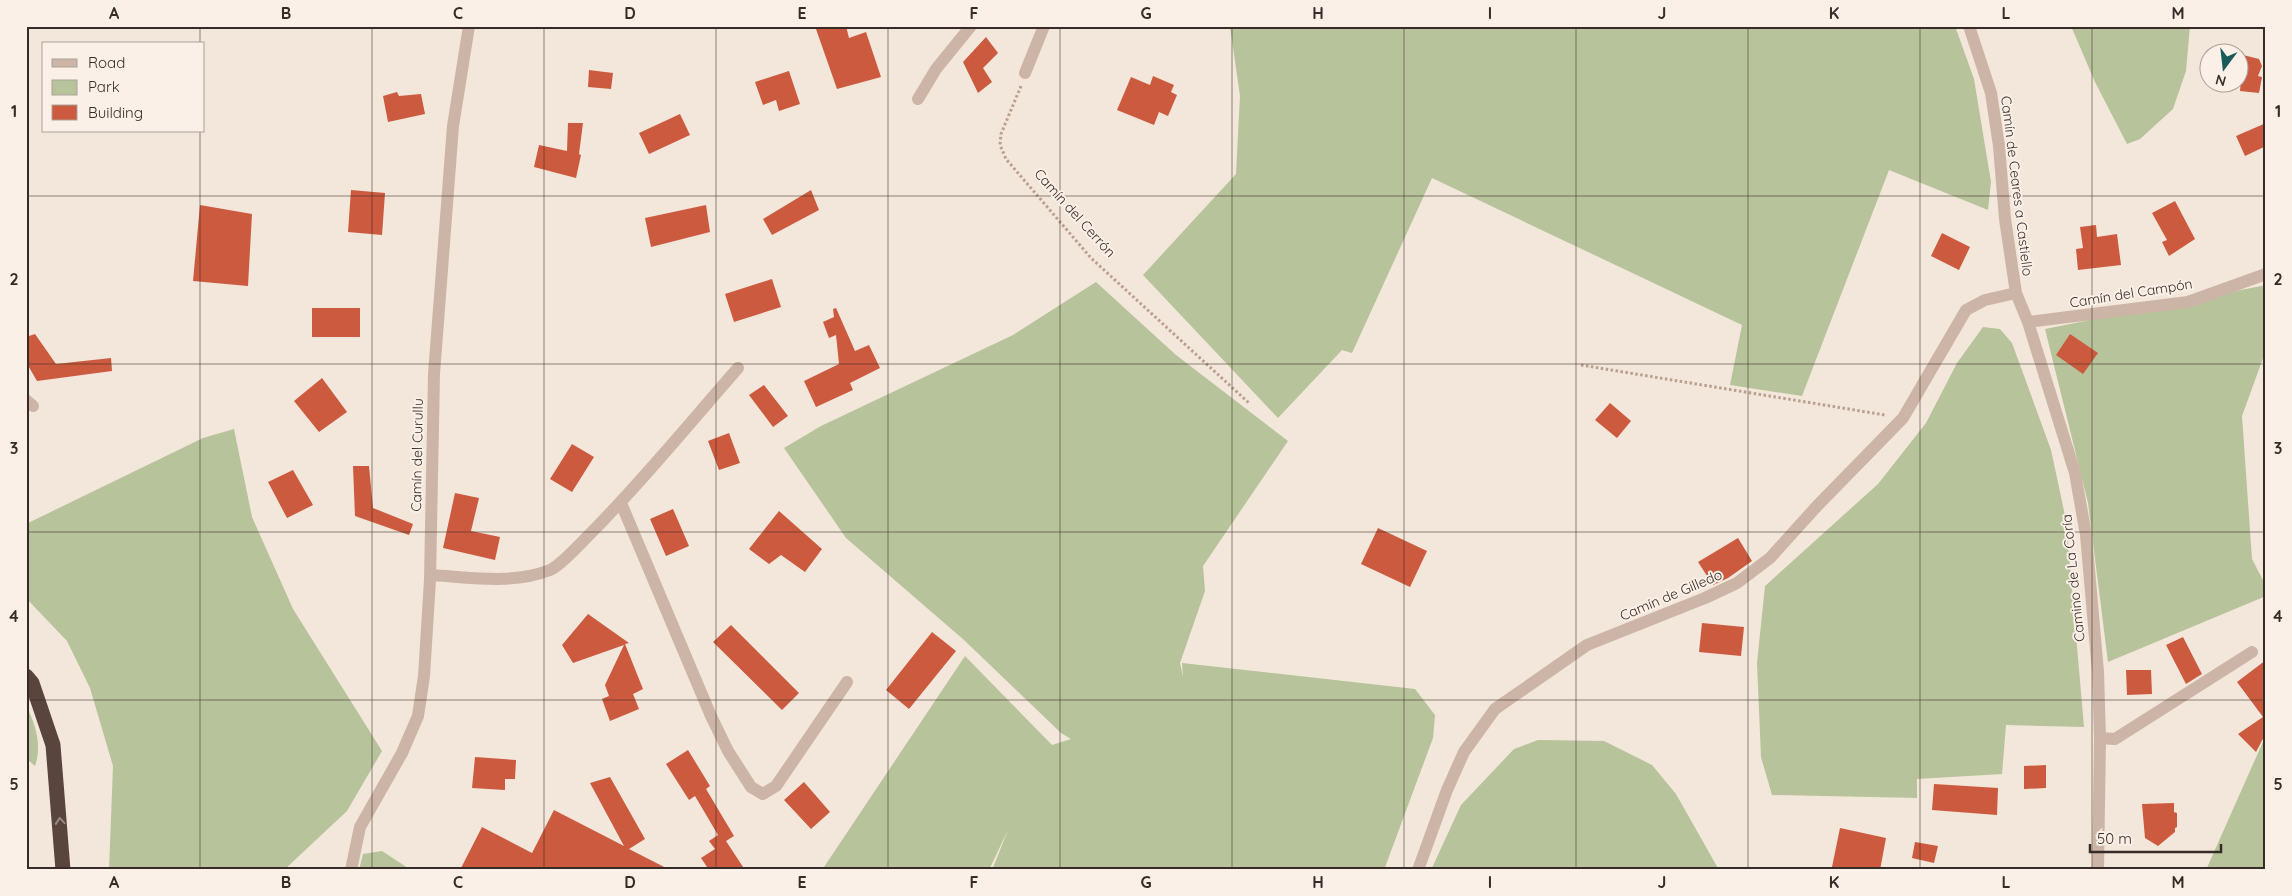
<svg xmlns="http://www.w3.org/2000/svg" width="2292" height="896" viewBox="0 0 2292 896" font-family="Quicksand,sans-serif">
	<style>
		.green { fill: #b7c39a }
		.building { fill: #cc5a3f }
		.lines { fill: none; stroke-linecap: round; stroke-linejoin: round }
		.path { stroke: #b89f90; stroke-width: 3; stroke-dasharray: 2.5 2.5; stroke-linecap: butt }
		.minor { stroke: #ccb5a6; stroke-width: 12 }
		.highway { stroke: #59453e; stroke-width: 15 }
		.oneway { stroke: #998982 }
		.grid { fill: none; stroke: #372b27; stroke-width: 1; stroke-opacity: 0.55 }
		.labels { text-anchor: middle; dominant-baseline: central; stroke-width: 4; stroke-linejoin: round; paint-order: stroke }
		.street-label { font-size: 14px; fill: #372b27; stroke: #faf0e7 }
		.neatline { fill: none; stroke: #372b27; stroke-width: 2 }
		.grid-label { font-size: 16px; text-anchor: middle; font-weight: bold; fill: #372b27 }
	</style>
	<rect width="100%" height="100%" fill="#f3e6da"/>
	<path class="green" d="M1230 26H1955L1974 79 1991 182 1988 210 1889 170 1802 396 1730 385 1742 325 1432 178 1352 353 1342 350 1278 418 1143 275 1236 174 1240 96Z
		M2071 26H2190L2186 71 2173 109 2140 139 2127 144 2095 82Z
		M1096 282 1176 355 1288 441 1203 566 1205 591 1180 663 1183 677 1182 663 1415 689 1435 715 1433 738 1384 870H992L1008 830 989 870H822L965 656 1052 745 1071 739 1061 733 964 640 846 538 784 448 821 426 1013 335Z
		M2266 285V350L2242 416 2252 559 2266 586V596L2108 662 2088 503 2045 329Z
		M1983 327 2000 329 2012 343 2051 450 2066 520 2084 727 2006 725 2002 774 1917 779V798L1772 795 1761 757 1757 663 1765 586 1878 484 1926 423 1957 363Z
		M234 429 252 517 293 609 382 751 347 811 284 870H109L113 766 90 688 67 641 26 598V524L203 438Z
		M26 706C36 724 42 746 35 766L28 760 26 752Z
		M2266 735V870H2206Z
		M1538 740 1604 741 1652 765 1676 794 1719 870H1431L1461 805 1514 749Z
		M382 851 411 870H359L363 854Z"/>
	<path class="building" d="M827 26H846L849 38 866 32 881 77 837 89 816 29Z
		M986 37 998 53 983 68 992 82 978 93 963 62Z
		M2243 55 2259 59 2262 66 2258 76 2262 77 2259 93 2240 91Z
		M589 70 613 73 611 89 588 87Z
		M789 71 800 104 779 111 776 100 763 105 755 82Z
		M1153 76 1174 85 1171 92 1177 95 1168 116 1159 112 1154 125 1117 110 1131 77 1150 85Z
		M397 92 399 96 421 94 425 114 388 122 383 96Z
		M680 114 690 135 649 154 639 133Z
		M568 123H583L579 154 581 155 576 178 534 167 539 145 567 151Z
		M2266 123V146L2245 156 2236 136Z
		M351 190 385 193 382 235 348 232Z
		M811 190 819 210 772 235 763 219Z
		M2175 201 2195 239 2169 256 2162 242 2167 240 2152 213Z
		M200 205 252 214 248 286 193 281Z
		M706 205 710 232 651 247 645 218Z
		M2096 225 2097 237 2117 234 2121 265 2078 270 2076 249 2083 248 2080 227Z
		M1942 233 1970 247 1959 270 1931 256Z
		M772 279 781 307 734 322 725 294Z
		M312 308H360V337H312Z
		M836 308 855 351 869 345 880 368 850 383 853 390 816 407 804 381 839 364 836 335 829 338 823 322 834 317 833 309Z
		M35 334 56 364 111 358 112 371 37 381 26 362V337Z
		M2070 334 2098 353 2083 374 2056 355Z
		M322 378 347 412 319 432 294 401Z
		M764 385 788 416 773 427 749 395Z
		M1610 403 1631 421 1617 438 1595 420Z
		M729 433 740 463 719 470 708 441Z
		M572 444 594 457 572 492 550 479Z
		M353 466H369L373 508 413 524 409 535 355 516Z
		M293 470 313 505 287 518 268 482Z
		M455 493 479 498 471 531 500 537 495 560 443 548Z
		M673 509 689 546 666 556 650 519Z
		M779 511 822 549 805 572 781 555 769 564 749 549Z
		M1378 528 1427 551 1410 587 1361 564Z
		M1738 538 1752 561 1728 578 1713 585 1698 562Z
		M588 614 629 643 625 644 643 689 633 694 639 709 610 721 602 699 609 696 605 685 624 645 573 663 562 645Z
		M1702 623 1744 627 1741 656 1699 652Z
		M731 625 799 693 782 710 713 642Z
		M932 632 956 651 909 709 886 690Z
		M2183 637 2202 674 2186 684 2166 645Z
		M2266 660V733L2256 752 2238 734 2263 717 2237 682Z
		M2126 670H2151L2152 694 2127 695Z
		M688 750 710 786 706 789 734 836 726 841 745 870H709L701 858 715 849 709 841 718 835 695 796 689 800 666 764Z
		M475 757 516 760 515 779H505V790L472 788Z
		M2046 765V788L2024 789V766Z
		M610 777 645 839 629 849 670 870H460L482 827 532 853 554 810 624 846 590 783Z
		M804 782 830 812 811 829 784 800Z
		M1934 784 1998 788 1997 815 1932 810Z
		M2174 803V812L2177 813V827L2175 828V832L2158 846 2145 838 2142 804Z
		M1840 828 1886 838 1880 870H1844L1832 867Z
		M1915 842 1938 846 1934 863 1912 858Z"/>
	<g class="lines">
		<path class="path" d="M1021 86 1001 134 1000 145 1006 159 1091 258 1249 403
			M1581 365 1885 415"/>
		<path class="minor" d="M1969 26 1991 93 1999 146 2005 219 2016 293 2028 322 2075 473 2086 535 2098 672 2100 738 2098 870
			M1025 73 1044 26
			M918 99 936 69 971 26
			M2028 322 2188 302 2266 274
			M26 400 33 406
			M621 503 711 716 728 751 751 787 763 794 776 786 847 682
			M430 575C469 577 512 585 550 570 560 566 578 546 587 537 640 484 688 425 738 368
			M2100 738 2115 739 2252 652
			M351 870 360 827 402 753 418 716 424 676 430 580 434 374 453 126 469 26
			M1418 870 1447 790 1464 752 1495 709 1587 645 1705 598 1737 583 1770 558 1817 506 1903 418 1966 310 1985 300 2016 293"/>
		<path class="highway" d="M26 676 32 683 53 745 63 870"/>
	</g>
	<defs><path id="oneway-chevron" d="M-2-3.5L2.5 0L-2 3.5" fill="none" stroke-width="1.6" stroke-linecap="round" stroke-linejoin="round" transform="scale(1.25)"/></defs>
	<use class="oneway" href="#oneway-chevron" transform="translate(60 821) rotate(-95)"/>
	<path class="grid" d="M200 26V44M372 26V870M544 26V870M716 26V870M888 26V870M1060 26V870M1232 26V870M1404 26V870M1576 26V870M1748 26V870M1920 26V870M2092 26V870M200 131V870M26 196H2266M26 364H2266M26 532H2266M26 700H2266"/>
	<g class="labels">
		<g class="street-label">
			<text transform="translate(2017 186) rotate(83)">Camín de Ceares a Castiello</text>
			<text transform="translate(1075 213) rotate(48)">Camín del Cerrón</text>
			<text transform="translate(2131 293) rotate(-9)">Camín del Campón</text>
			<text transform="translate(417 455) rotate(-89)">Camín del Curullu</text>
			<text transform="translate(2073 578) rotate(-96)">Camino de La Coría</text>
			<text transform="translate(1671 595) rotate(-23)">Camín de Gilledo</text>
		</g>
	</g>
	<rect width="2292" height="896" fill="none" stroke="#faf0e7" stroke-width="55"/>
	<rect x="42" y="42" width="162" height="90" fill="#faf0e7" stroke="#aca19a"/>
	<rect x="52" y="59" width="25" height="8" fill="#ccb5a6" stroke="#aca19a"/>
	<text x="88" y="68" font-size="15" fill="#372b27">Road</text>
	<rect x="52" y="80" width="25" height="15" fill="#b7c39a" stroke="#aca19a"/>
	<text x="88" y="92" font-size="15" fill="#372b27">Park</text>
	<rect x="52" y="105" width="25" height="15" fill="#cc5a3f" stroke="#aca19a"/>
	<text x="88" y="118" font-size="15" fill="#372b27">Building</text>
	<g transform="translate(2224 68) rotate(195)"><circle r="24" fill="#faf0e7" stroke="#aca19a"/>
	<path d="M0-4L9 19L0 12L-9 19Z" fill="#1a5a5b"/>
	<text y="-8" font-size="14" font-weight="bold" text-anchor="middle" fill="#372b27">N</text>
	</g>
	<path d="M2090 844v8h131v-8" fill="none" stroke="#372b27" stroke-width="2.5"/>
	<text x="2097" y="844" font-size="15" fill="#372b27" stroke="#faf0e7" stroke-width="4" paint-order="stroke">50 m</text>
	<rect x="28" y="28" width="2236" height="840" class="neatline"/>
	<g class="grid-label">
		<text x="114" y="19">A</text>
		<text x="286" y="19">B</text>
		<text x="458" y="19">C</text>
		<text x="630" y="19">D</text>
		<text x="802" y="19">E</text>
		<text x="974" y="19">F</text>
		<text x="1146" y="19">G</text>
		<text x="1318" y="19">H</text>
		<text x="1490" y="19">I</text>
		<text x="1662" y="19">J</text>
		<text x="1834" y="19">K</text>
		<text x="2006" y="19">L</text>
		<text x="2178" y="19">M</text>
		<text x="14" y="117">1</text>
		<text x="2278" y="117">1</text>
		<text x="14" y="285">2</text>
		<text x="2278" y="285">2</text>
		<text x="14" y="454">3</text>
		<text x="2278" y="454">3</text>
		<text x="14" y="622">4</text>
		<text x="2278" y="622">4</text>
		<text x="14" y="790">5</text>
		<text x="2278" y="790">5</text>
		<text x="114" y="888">A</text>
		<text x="286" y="888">B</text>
		<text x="458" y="888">C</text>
		<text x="630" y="888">D</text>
		<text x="802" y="888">E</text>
		<text x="974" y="888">F</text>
		<text x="1146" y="888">G</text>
		<text x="1318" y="888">H</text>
		<text x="1490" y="888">I</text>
		<text x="1662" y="888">J</text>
		<text x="1834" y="888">K</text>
		<text x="2006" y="888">L</text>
		<text x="2178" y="888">M</text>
	</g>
</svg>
